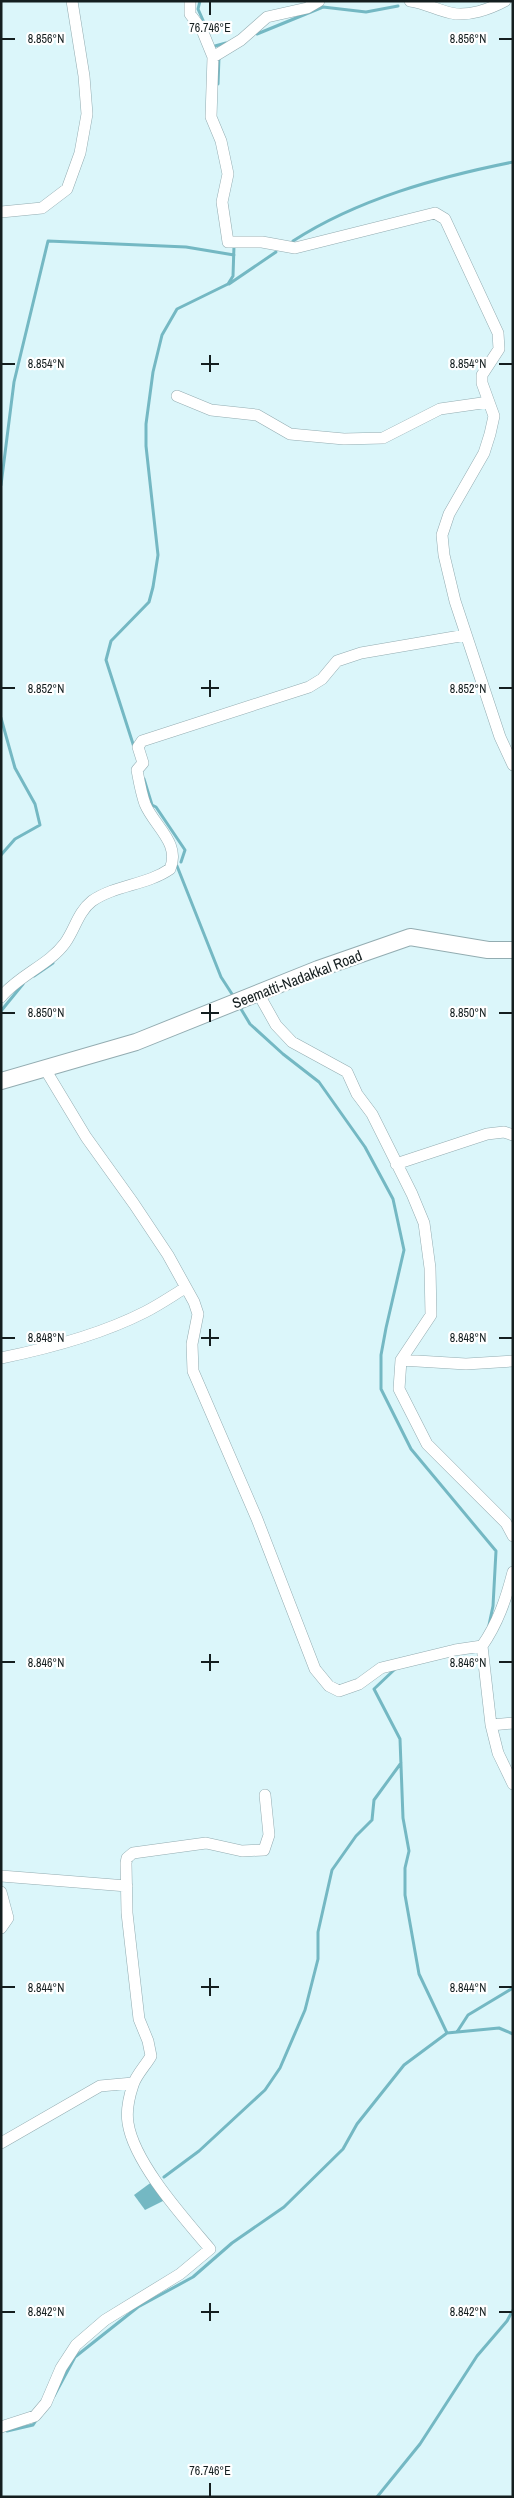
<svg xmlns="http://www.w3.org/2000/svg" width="514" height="2498" viewBox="0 0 514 2498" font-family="'Archivo Narrow',sans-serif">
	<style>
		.water { fill: #74b8c3 }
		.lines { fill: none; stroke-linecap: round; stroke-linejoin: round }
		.stream { stroke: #74b8c3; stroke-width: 3 }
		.street-casing { stroke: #93acb1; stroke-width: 12 }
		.secondary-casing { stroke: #93acb1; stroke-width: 18 }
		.street { stroke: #fff; stroke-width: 11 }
		.secondary { stroke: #fff; stroke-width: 16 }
		.ticks { fill: none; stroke: #141e1f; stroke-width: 2 }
		.labels { text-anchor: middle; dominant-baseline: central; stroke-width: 4.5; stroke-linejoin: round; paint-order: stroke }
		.street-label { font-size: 15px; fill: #141e1f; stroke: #fff }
		.ticks-label { font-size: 12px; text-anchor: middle; fill: #141e1f; stroke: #fff; stroke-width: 4.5; stroke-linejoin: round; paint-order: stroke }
	</style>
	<rect width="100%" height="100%" fill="#dbf6fa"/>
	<path class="water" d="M153 2181 165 2200 145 2210 134 2195Z"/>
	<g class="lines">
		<path class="stream" d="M200 1 198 9 206 27
			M257 34 323 7 366 12 398 6
			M215 46 226 43
			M218 84 219 57
			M293 241C358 199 438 177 513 162
			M229 284 276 252
			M1 485 14 382 48 241 186 247 234 255
			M1 718 15 768 35 804 40 825 15 839 1 855
			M134 747 106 660 111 641 149 602 153 587 158 555 146 446V424L153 372 162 335 177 309 228 284 233 276 234 246
			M144 779 152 805 156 807 185 850 181 862
			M177 866 221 977 232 994
			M34 976 53 963
			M241 1009 250 1024 283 1054 319 1082 365 1147 393 1199 404 1250 386 1328 381 1355V1389L411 1449 496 1551 493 1606 489 1625
			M1 1011 23 984
			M457 2032 468 2015 513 1988
			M447 2033 499 2028 513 2034
			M164 2177 199 2151 265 2090 280 2068 305 2010 318 1959V1932L332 1870 356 1836 372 1820 374 1800 401 1763
			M54 2396 75 2357 138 2307 193 2277 232 2243 284 2207 343 2149 357 2124 404 2065 447 2033 419 1974 405 1895V1868L409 1851 403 1818 400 1739 374 1689 394 1670
			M7 2431 33 2425 37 2419
			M377 2497 420 2444 477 2356 507 2321 513 2310"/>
		<defs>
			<path id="street" d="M190 1V14L202 30 213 57 211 117 221 141 228 174 222 202 228 242H262L295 248 435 213 445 219 498 333 499 349 482 375V383L494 416 490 434 484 453 449 514 442 535 444 555 455 601 500 737 513 765
				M410 1C425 3 437 10 451 13 468 17 490 9 505 1
				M213 57 241 40 267 17 307 8 319 1
				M1 212 42 208 67 189 80 153 87 114 84 76 72 1
				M177 396 211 410 257 415 290 434 344 439 383 438 440 409 489 402
				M258 993 276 1025 292 1042 347 1072 357 1094 372 1114 412 1194 424 1223 430 1268 431 1315 401 1360 399 1389 427 1444 506 1523 513 1536
				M1 997C19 975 49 965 65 943 75 929 78 912 92 901 115 885 147 885 170 869 181 843 154 826 145 804 141 793 139 781 137 770L143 763 138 747 142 741 309 687 322 679 337 661 361 653 466 635
				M45 1069 86 1137 134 1204 168 1255 194 1302 198 1314 192 1344 193 1371 257 1519 315 1669 329 1686 339 1691 359 1684 381 1668 455 1650 482 1646
				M396 1164 487 1134 504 1132 513 1135
				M1 1358C50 1348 100 1335 145 1312 159 1305 172 1296 185 1288
				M401 1360 466 1364 513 1361
				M513 1572C506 1599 498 1623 482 1646L491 1725 498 1753 513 1784
				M491 1725 513 1723
				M1 1876 127 1886
				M1 1892 8 1918 1 1928
				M1 2143 100 2086 133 2083
				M1 2427 35 2416 46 2403 61 2368 76 2345 105 2320 180 2274 210 2249C184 2218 134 2163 128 2123 126 2111 129 2097 133 2085 136 2075 146 2065 151 2056L148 2041 139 2019 127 1913 126 1863 127 1858 133 1853 206 1843 242 1851 264 1850 269 1835 265 1795"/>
			<path id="secondary" d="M1 1081 136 1042 318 969 410 937 488 950H513"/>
		</defs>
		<use href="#street" class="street-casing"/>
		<use href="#secondary" class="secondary-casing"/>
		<use href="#street" class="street"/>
		<use href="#secondary" class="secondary"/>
	</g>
	<path class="ticks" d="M210 2V15M2 39H15M499 39H512M210 355V372M2 364H15M201 364H219M499 364H512M210 680V697M2 688H15M201 688H219M499 688H512M210 1004V1022M2 1013H15M201 1013H219M499 1013H512M210 1329V1346M2 1338H15M201 1338H219M499 1338H512M210 1654V1671M2 1662H15M201 1662H219M499 1662H512M210 1978V1996M2 1987H15M201 1987H219M499 1987H512M210 2303V2321M2 2312H15M201 2312H219M499 2312H512M210 2483V2496"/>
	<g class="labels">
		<g class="street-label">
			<text transform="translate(297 979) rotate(-21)">Seematti-Nadakkal Road</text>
		</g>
	</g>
	<g class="ticks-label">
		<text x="210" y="32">76.746°E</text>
		<text x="46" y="43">8.856°N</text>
		<text x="468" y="43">8.856°N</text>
		<text x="46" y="368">8.854°N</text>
		<text x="468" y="368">8.854°N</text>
		<text x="46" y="693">8.852°N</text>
		<text x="468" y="693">8.852°N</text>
		<text x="46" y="1017">8.850°N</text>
		<text x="468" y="1017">8.850°N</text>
		<text x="46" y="1342">8.848°N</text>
		<text x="468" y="1342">8.848°N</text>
		<text x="46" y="1667">8.846°N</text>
		<text x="468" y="1667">8.846°N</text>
		<text x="46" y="1992">8.844°N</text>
		<text x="468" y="1992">8.844°N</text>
		<text x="46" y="2316">8.842°N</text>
		<text x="468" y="2316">8.842°N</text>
		<text x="210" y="2475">76.746°E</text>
	</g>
	<rect width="514" height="2498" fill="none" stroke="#141e1f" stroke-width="5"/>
</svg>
